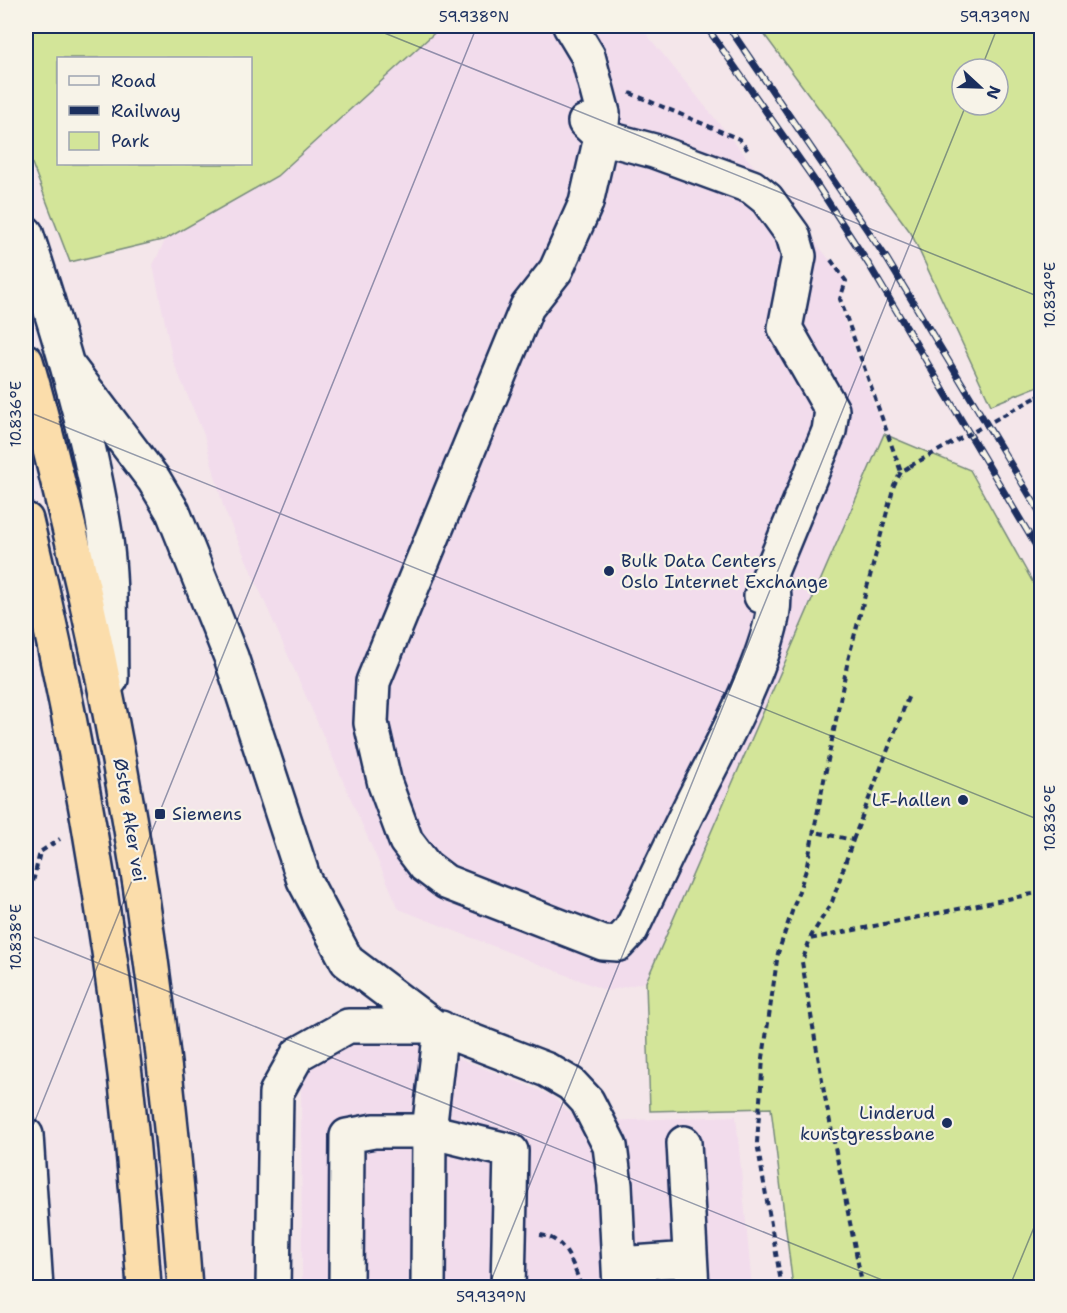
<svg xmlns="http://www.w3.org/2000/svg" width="1067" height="1313" viewBox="0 0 1067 1313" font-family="'Shantell Sans',sans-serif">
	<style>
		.built { fill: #f2dcec }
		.green { fill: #d3e599; stroke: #778a7c; stroke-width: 1.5; fill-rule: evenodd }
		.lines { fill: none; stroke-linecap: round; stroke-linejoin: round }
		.minor-casing { stroke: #1b2f5e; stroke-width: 38 }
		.highway-casing { stroke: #1b2f5e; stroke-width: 38 }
		.path { stroke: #1b2f5e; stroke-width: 4; stroke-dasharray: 6 4.5; stroke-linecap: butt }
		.minor { stroke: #f7f3e8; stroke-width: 33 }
		.highway { stroke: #fbddab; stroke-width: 33 }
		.rail-casing { stroke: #1b2f5e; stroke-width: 7 }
		.rail { stroke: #f7f3e8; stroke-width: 4.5; stroke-dasharray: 14; stroke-linecap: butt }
		.path-bridge { stroke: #1b2f5e; stroke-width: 4; stroke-dasharray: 6 4.5; stroke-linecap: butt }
		.ticks { fill: none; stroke: #1b2f5e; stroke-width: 1.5; stroke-opacity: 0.45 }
		.poi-dot { fill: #1b2f5e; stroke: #f7f3e8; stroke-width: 2 }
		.labels { text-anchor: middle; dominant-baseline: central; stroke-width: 4.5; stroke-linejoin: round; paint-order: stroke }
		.poi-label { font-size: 18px; fill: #1b2f5e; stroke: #f7f3e8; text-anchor: start }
		.street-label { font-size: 18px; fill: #1b2f5e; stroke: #f7f3e8 }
		.neatline { fill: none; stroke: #1b2f5e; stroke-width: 2 }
		.ticks-label { font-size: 15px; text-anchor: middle; fill: #1b2f5e }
	</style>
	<rect width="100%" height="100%" fill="#f4e6ea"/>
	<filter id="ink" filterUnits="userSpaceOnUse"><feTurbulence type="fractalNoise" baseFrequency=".0167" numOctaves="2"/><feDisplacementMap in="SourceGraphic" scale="12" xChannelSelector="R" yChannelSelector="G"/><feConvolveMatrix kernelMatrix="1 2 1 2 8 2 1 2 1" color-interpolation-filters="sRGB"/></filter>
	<g filter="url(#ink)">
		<path class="built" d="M440 26H640L846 280 837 300 884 434 646 982 607 991 399 909 224 509 204 435 173 361 153 265 166 239 273 179Z
			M340 1038 411 1039 551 1095 580 1122 736 1116 752 1287H302L301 1069Z"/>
		<path class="green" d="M26 26H442L277 176 166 239 70 262 26 148ZM58 58H250V164H58Z
			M758 26H1041V385L991 405 911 233ZM962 69H998V105H962Z
			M884 434 970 470 1041 597V1287H793L771 1108 650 1111 646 982Z"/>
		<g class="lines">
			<defs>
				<path id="minor" d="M570 26 588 56 603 113 601 137 586 203 556 270 527 307 373 682 371 723 385 784 406 841 425 866 446 882 603 943 618 944 631 930C652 886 673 841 695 797 716 755 794 618 769 576
					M585 122 601 137 654 151 752 187 767 199 793 235 799 256 785 328 832 410 829 431 761 596
					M26 233C58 331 89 431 105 533 112 581 110 631 111 679
					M68 366 154 480 173 512 231 657 304 880 347 961 433 1026
					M26 1135 36 1288
					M684 1143 692 1288
					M619 1264 690 1259
					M273 1288 276 1093 298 1054 348 1026H433L547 1070 571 1084 587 1101 610 1146 615 1185 620 1288
					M346 1288 347 1136 374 1131H429L511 1151 508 1288
					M428 1288 429 1131 441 1028"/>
				<path id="highway" d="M26 361C44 421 58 483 73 544 132 788 167 1037 185 1288
					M26 520C86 772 128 1029 144 1288"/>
			</defs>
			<use href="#minor" class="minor-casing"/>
			<use href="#highway" class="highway-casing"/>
			<path class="path" d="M1036 26 1042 33
				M630 93 739 139 750 153
				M831 260 846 281 840 299 901 472
				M1037 397 1042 395
				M853 840 909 695
				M26 912 40 852 60 839
				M810 938 832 902 853 840 815 832
				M540 1235C567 1238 573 1266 582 1288
				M782 1288 757 1143 763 1058 778 953 806 870 848 660 894 485 901 472 910 466
				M863 1288 824 1092 802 962 810 939 1042 892"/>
			<use href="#minor" class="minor"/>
			<use href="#highway" class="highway"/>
			<defs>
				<path id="rail" d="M706 26 812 177 871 268 1042 556
					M728 26 887 259 1042 516"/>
			</defs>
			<use href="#rail" class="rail-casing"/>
			<use href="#rail" class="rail"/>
			<path class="path-bridge" d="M910 466 1037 397"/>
		</g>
	</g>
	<path class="ticks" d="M367 26 1042 298M981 69 998 26M26 411 1042 821M26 934 902 1288M26 1143 477 26M488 1288 966 105M1009 1288 1042 1208"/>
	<g class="poi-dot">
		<circle cx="609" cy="571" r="6"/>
		<circle cx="963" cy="800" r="6"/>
		<rect x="154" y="808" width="12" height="12" rx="3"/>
		<circle cx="947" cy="1123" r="6"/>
	</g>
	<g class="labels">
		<g class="poi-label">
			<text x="621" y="561">Bulk Data Centers<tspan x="621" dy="21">Oslo Internet Exchange</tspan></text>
			<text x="951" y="800" text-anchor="end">LF-hallen</text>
			<text x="172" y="814">Siemens</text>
			<text x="935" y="1113" text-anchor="end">Linderud<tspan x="935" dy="21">kunstgressbane</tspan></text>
		</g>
		<g class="street-label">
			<text transform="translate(130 820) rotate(81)">Østre Aker vei</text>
		</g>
	</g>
	<rect width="1067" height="1313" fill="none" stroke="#f7f3e8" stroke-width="66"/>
	<rect x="57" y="57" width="195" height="108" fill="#f7f3e8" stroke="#9fa5b1" stroke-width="1.5"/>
	<rect x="69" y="76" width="30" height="9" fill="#f7f3e8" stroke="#9fa5b1" stroke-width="1.5"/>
	<text x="111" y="87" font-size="18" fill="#1b2f5e">Road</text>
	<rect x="69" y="106" width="30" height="9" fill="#1b2f5e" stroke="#9fa5b1" stroke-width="1.5"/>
	<text x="111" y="117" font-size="18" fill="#1b2f5e">Railway</text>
	<rect x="69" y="132" width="30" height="18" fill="#d3e599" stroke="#9fa5b1" stroke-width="1.5"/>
	<text x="111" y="147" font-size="18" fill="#1b2f5e">Park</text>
	<g transform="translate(980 87) rotate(112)"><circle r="28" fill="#f7f3e8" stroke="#9fa5b1" stroke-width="1.5"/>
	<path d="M0-4.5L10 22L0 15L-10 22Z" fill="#1b2f5e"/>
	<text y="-9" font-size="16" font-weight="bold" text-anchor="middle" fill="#1b2f5e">N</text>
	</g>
	<rect x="33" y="33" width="1001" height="1247" class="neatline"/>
	<g class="ticks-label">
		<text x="474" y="22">59.938°N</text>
		<text x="995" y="22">59.939°N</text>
		<text transform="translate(1050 295) rotate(-90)" y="5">10.834°E</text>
		<text transform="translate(16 414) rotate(-90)" y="5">10.836°E</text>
		<text transform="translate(1050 818) rotate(-90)" y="5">10.836°E</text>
		<text transform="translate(16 937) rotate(-90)" y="5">10.838°E</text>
		<text x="491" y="1302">59.939°N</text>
	</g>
</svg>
